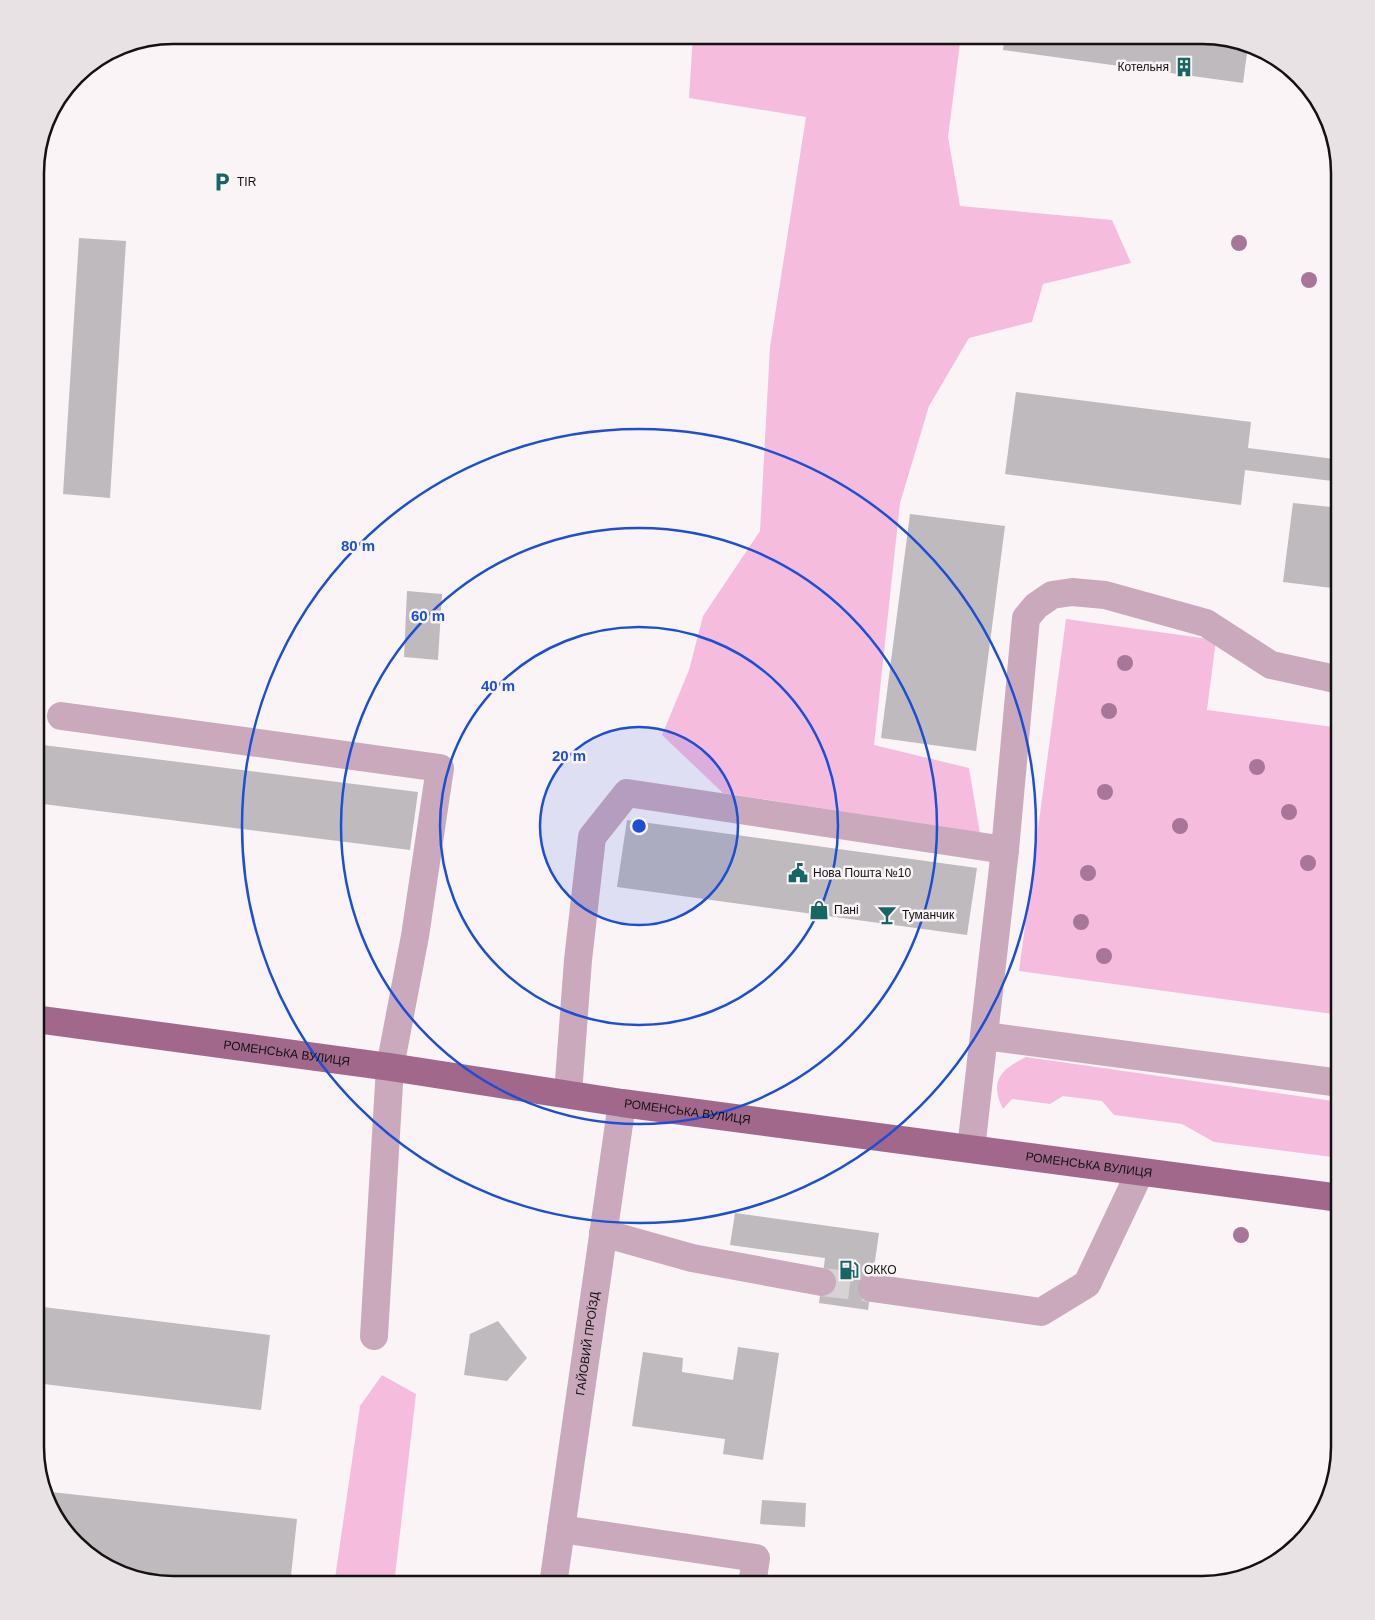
<svg xmlns="http://www.w3.org/2000/svg" width="1375" height="1620" viewBox="0 0 1375 1620" font-family="Arial,sans-serif">
	<style>
		.green { fill: #f5bcde }
		.building { fill: #bfbabd }
		.lines { fill: none; stroke-linecap: round; stroke-linejoin: round }
		.minor-tunnel { stroke: #d7d2d5; stroke-width: 28; stroke-dasharray: 28 14; stroke-linecap: butt }
		.minor { stroke: #caa9bc; stroke-width: 28 }
		.major { stroke: #a1688c; stroke-width: 28 }
		.tree { fill: #a77698 }
		.ring { fill: none; stroke: #1d4ed8; stroke-width: 2.5 }
		.labels { text-anchor: middle; dominant-baseline: central; stroke-width: 5; stroke-linejoin: round; paint-order: stroke }
		.poi-label { font-size: 12px; fill: #131112; stroke: #faf4f7; text-anchor: start }
		.street-label { font-size: 12px; fill: #131112; stroke: #faf4f7 }
		.rim { fill: none; stroke: #131112; stroke-width: 2.5 }
		.centre { fill: #1d4ed8; stroke: #faf4f7; stroke-width: 2.5 }
		.ring-label { font-size: 15px; text-anchor: middle; font-weight: bold; fill: #1d4ed8; stroke: #faf4f7; stroke-width: 5; stroke-linejoin: round; paint-order: stroke }
	</style>
	<rect width="100%" height="100%" fill="#faf4f7"/>
	<path class="green" d="M693 35H961L948 137 960 206 1112 220 1131 263 1043 284 1032 322 969 338 929 406 900 503 874 745 969 768 980 833 723 793 662 735 689 670 703 616 760 531 770 347 806 117 689 98Z
		M1066 619 1216 640 1207 710 1340 728V1015L1019 971Z
		M1026 1057 1340 1102V1158L1214 1142 1182 1124 1114 1115 1102 1101 1063 1096 1050 1104 1012 1099 1003 1109C989 1080 1001 1070 1026 1057Z
		M382 1375 416 1394 394 1585H334L360 1406Z"/>
	<path class="building" d="M1005 35H1211L1248 46 1243 83 1003 50Z
		M79 238 126 241 110 498 63 494Z
		M1016 392 1251 422 1248 448 1334 459 1340 424V482L1245 470 1241 505 1005 474Z
		M1293 503 1340 508V589L1283 582Z
		M910 514 1005 526 976 751 881 738Z
		M407 591 442 594 438 660 404 657Z
		M35 744 418 792 410 850 35 803Z
		M627 820 977 868 967 935 617 887Z
		M735 1213 879 1233 868 1310 819 1303 825 1258 730 1245Z
		M35 1306 270 1335 261 1410 35 1383Z
		M498 1321 527 1358 507 1381 464 1375 470 1334Z
		M738 1347 779 1353 763 1460 723 1454 725 1439 632 1426 643 1352 683 1358 682 1372 733 1380Z
		M42 1491 297 1519 290 1585H172L111 1571 63 1531Z
		M762 1500 806 1503 805 1527 760 1524Z
		M637 1578 687 1584V1585H637Z"/>
	<g class="lines">
		<path class="minor-tunnel" d="M822 1282 872 1288"/>
		<g class="minor">
			<path d="M61 716 440 768 415 936 390 1067 374 1336"/>
			<path d="M1005 850 1026 618 1036 606 1052 595 1072 592 1105 595 1206 623 1271 665 1340 680"/>
			<path d="M985 1036 1340 1083"/>
			<path d="M568 1094 578 960 592 837 627 793 1005 850 971 1149"/>
			<path d="M603 1233 692 1258 822 1282"/>
			<path d="M872 1288 1041 1312 1087 1284 1140 1172"/>
			<path d="M561 1529 756 1558 752 1585"/>
			<path id="s1" d="M553 1585 622 1103"/>
		</g>
		<path class="major" id="s2" d="M35 1019 390 1067 622 1103 1340 1198"/>
	</g>
	<g class="tree">
		<circle cx="1239" cy="243" r="8"/>
		<circle cx="1309" cy="280" r="8"/>
		<circle cx="1125" cy="663" r="8"/>
		<circle cx="1109" cy="711" r="8"/>
		<circle cx="1257" cy="767" r="8"/>
		<circle cx="1105" cy="792" r="8"/>
		<circle cx="1289" cy="812" r="8"/>
		<circle cx="1180" cy="826" r="8"/>
		<circle cx="1308" cy="863" r="8"/>
		<circle cx="1088" cy="873" r="8"/>
		<circle cx="1081" cy="922" r="8"/>
		<circle cx="1104" cy="956" r="8"/>
		<circle cx="1241" cy="1235" r="8"/>
	</g>
	<circle cx="639" cy="826" r="99" fill="#1d4ed8" fill-opacity=".12"/>
	<g class="ring">
		<circle cx="639" cy="826" r="99"/>
		<circle cx="639" cy="826" r="199"/>
		<circle cx="639" cy="826" r="298"/>
		<circle cx="639" cy="826" r="397"/>
	</g>
	<defs>
		<symbol id="building-bare" viewBox="-9 -9 18 18"><path d="M-4-6H4V6H1V3H-1V6H-4ZM-2.5-4.3h1.7v1.8h-1.7ZM.8-4.3h1.7v1.8H.8ZM-2.5-1h1.7V.8h-1.7ZM.8-1h1.7V.8H.8Z" fill="#186664" stroke="#faf4f7" stroke-width="2.5" paint-order="stroke"/></symbol>
		<symbol id="parking-bare" viewBox="-9 -9 18 18"><path d="M-3.5-5.5H1a3.5 3.5 0 0 1 0 7H-1V5.5H-3.5ZM-1-3.4V-.6H.8a1.4 1.4 0 0 0 0-2.8Z" fill="#186664" stroke="#faf4f7" stroke-width="2.5" paint-order="stroke"/></symbol>
		<symbol id="civic-bare" viewBox="-9 -9 18 18"><path d="M-.6-6.5H3V-4.5H.6V-3L4-1V1h2V6H-6V1h2V-1L-.6-3ZM-1.2 2.5V6h2.4V2.5Z" fill="#186664" stroke="#faf4f7" stroke-width="2.5" paint-order="stroke"/></symbol>
		<symbol id="shop-bare" viewBox="-9 -9 18 18"><path d="M-5-2.5h2.3a2.7 3.5 0 0 1 5.4 0H5L5.5 6h-11ZM-1.5-2.5h3a1.5 2.3 0 0 0-3 0Z" fill="#186664" stroke="#faf4f7" stroke-width="2.5" paint-order="stroke"/></symbol>
		<symbol id="bar-bare" viewBox="-9 -9 18 18"><path d="M-6-5H6L.8 .8V4.5H3.5V6h-7V4.5H-.8V.8Z" fill="#186664" stroke="#faf4f7" stroke-width="2.5" paint-order="stroke"/></symbol>
		<symbol id="fuel-bare" viewBox="-9 -9 18 18"><path d="M-5.5-6h7V0h2V4h1.3V-2.5L3-4.5l.8-.8L6-3V5H2.5V1h-1V6h-7ZM-4.2-4.7v3.2H.2V-4.7Z" fill="#186664" stroke="#faf4f7" stroke-width="2.5" paint-order="stroke"/></symbol>
	</defs>
	<g fill-rule="evenodd">
		<use href="#building-bare" x="1170" y="53" width="28" height="28"/>
		<use href="#parking-bare" x="208" y="168" width="28" height="28"/>
		<use href="#civic-bare" x="784" y="859" width="28" height="28"/>
		<use href="#shop-bare" x="805" y="896" width="28" height="28"/>
		<use href="#bar-bare" x="873" y="901" width="28" height="28"/>
		<use href="#fuel-bare" x="835" y="1256" width="28" height="28"/>
	</g>
	<g class="labels">
		<g class="poi-label">
			<text x="1169" y="67" text-anchor="end">Котельня</text>
			<text x="237" y="182">TIR</text>
			<text x="813" y="873">Нова Пошта №10</text>
			<text x="834" y="910">Пані</text>
			<text x="902" y="915">Туманчик</text>
			<text x="864" y="1270">ОККО</text>
		</g>
		<g class="street-label">
			<text stroke="none"><textPath href="#s2" startOffset="254">РОМЕНСЬКА ВУЛИЦЯ</textPath></text>
			<text stroke="none"><textPath href="#s2" startOffset="659">РОМЕНСЬКА ВУЛИЦЯ</textPath></text>
			<text stroke="none"><textPath href="#s2" startOffset="1064">РОМЕНСЬКА ВУЛИЦЯ</textPath></text>
			<text stroke="none"><textPath href="#s1" startOffset="244">ГАЙОВИЙ ПРОЇЗД</textPath></text>
		</g>
	</g>
	<path d="M0 0H1375V1620H0ZM173 44H1202A129 129 0 0 1 1331 173V1447A129 129 0 0 1 1202 1576H173A129 129 0 0 1 44 1447V173A129 129 0 0 1 173 44Z" fill="#e8e2e5" fill-rule="evenodd"/>
	<path class="rim" d="M173 44H1202A129 129 0 0 1 1331 173V1447A129 129 0 0 1 1202 1576H173A129 129 0 0 1 44 1447V173A129 129 0 0 1 173 44Z"/>
	<circle cx="639" cy="826" r="8" class="centre"/>
	<g class="ring-label">
		<text x="358" y="551">80 m</text>
		<text x="428" y="621">60 m</text>
		<text x="498" y="691">40 m</text>
		<text x="569" y="761">20 m</text>
	</g>
</svg>
